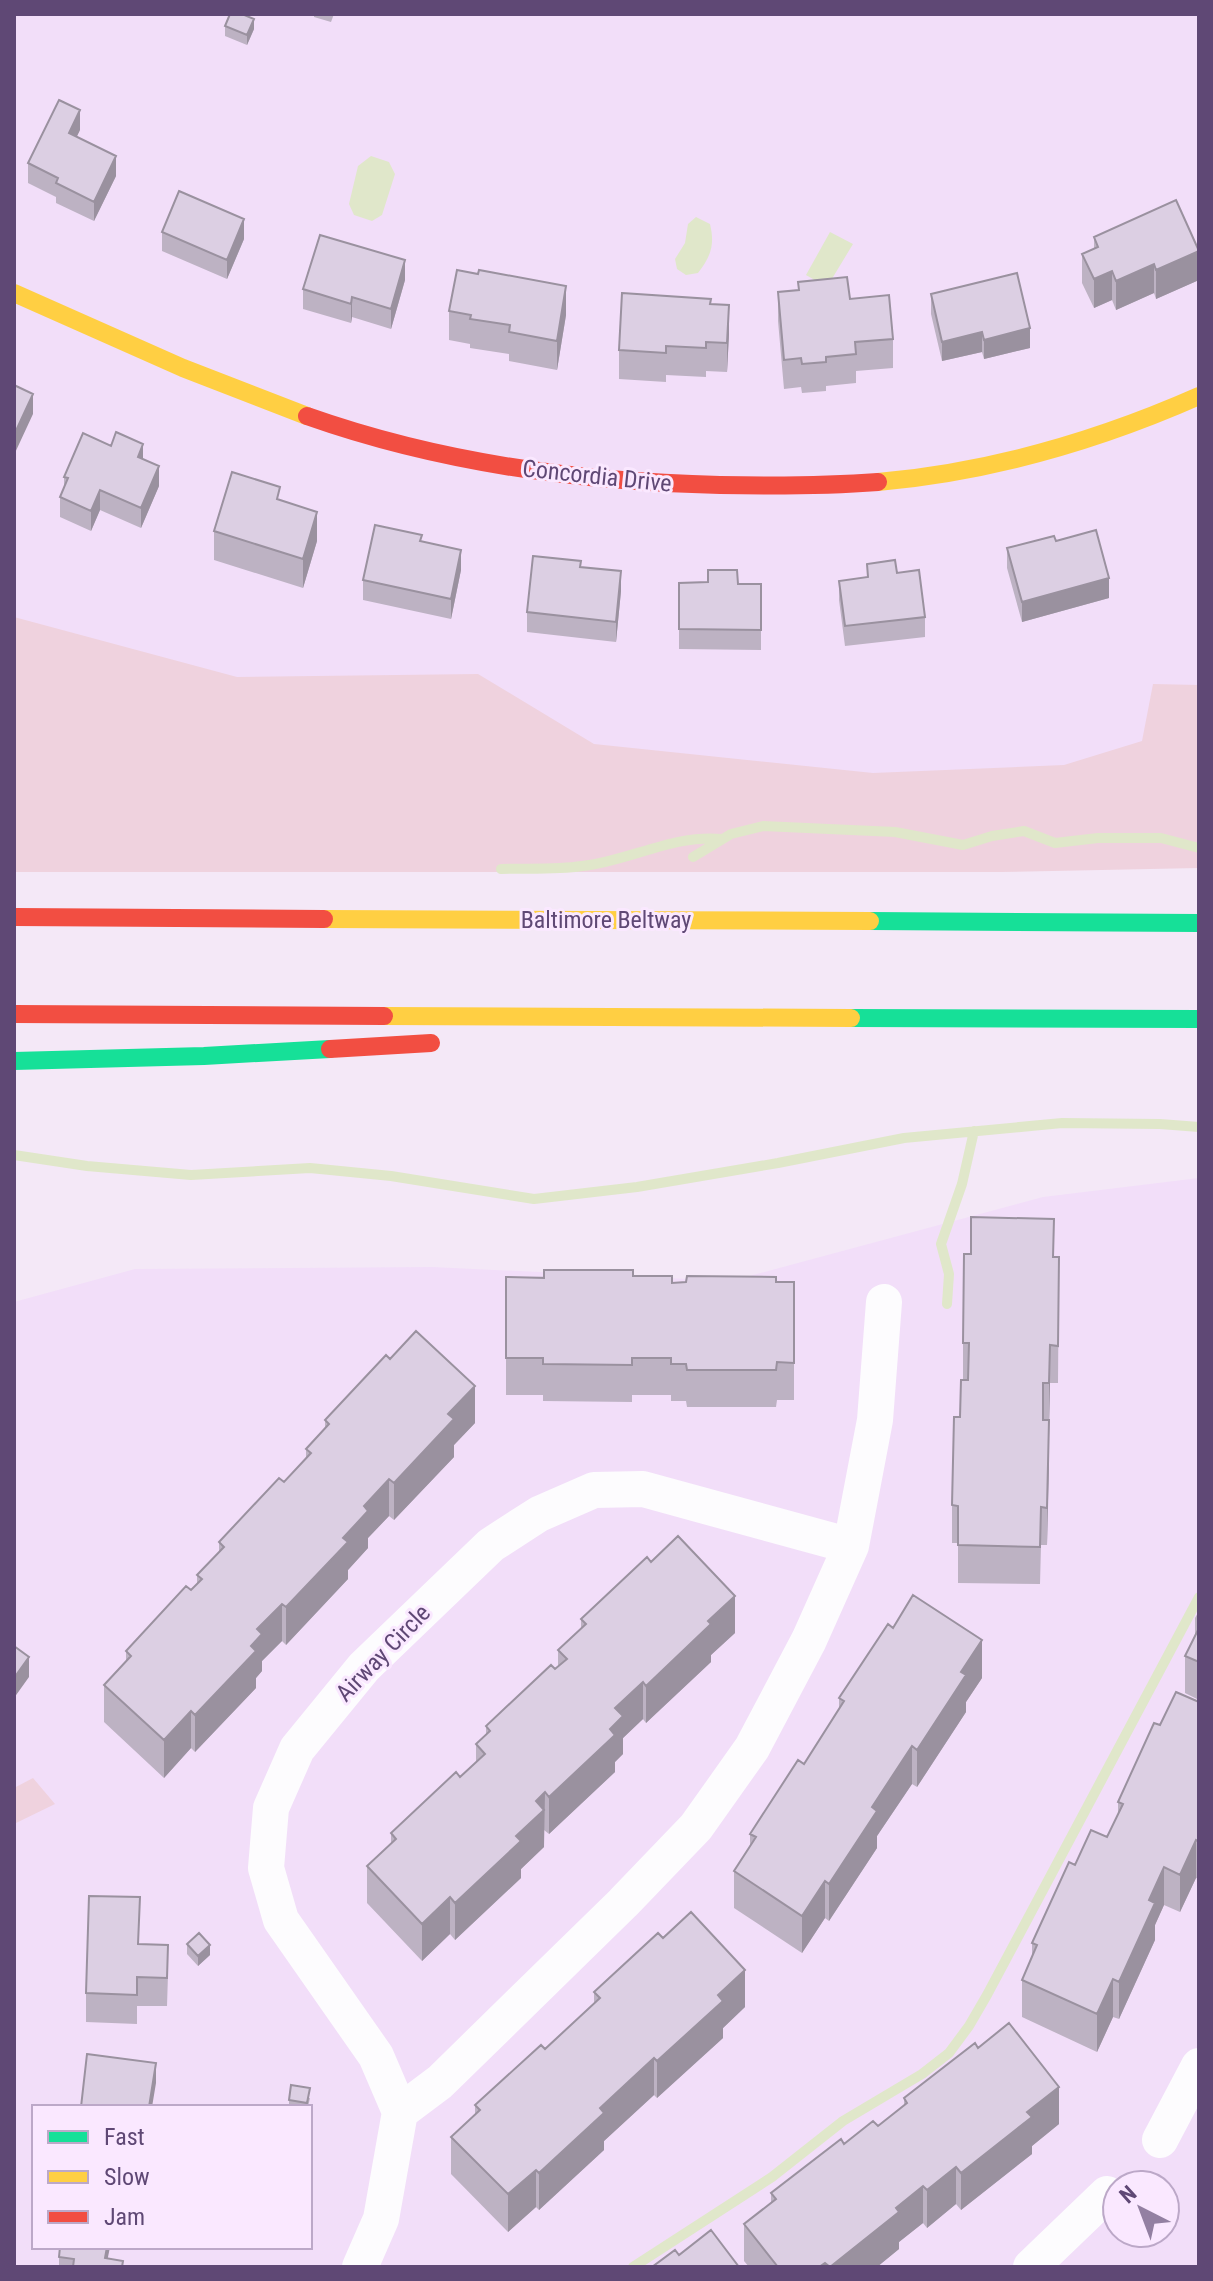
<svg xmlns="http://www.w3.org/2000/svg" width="1213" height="2281" viewBox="0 0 1213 2281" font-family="'Roboto Condensed',sans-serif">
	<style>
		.residential { fill: #f2def9; fill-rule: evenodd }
		.green { fill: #efd2de }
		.water { fill: #e0e7ca }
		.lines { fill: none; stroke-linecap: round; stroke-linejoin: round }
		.stream { stroke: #e0e7ca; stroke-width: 10 }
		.street { stroke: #fdfcfe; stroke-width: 36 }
		.fast { stroke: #16e098; stroke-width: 18 }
		.slow { stroke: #ffcf43; stroke-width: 18 }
		.jam { stroke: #f24e42; stroke-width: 18 }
		.wall { fill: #bdb2c3 }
		.shaded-wall { fill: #9a919f }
		.building { fill: #dccfe3; stroke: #9a919f; stroke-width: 2 }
		.labels { text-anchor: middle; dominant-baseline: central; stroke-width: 6; stroke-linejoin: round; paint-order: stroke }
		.street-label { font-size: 24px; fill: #5f4875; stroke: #fae8ff }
	</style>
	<rect width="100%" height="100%" fill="#f4e8f7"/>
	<path class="residential" d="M14 14H1199V767L793 801 14 635Z
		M1199 1178V2267H14V1302L135 1269 432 1267 731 1281 1043 1197ZM34 2107H310V2247H34ZM1117 2185H1165V2233H1117Z"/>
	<path class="green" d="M14 617 237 677 478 674 594 744 873 773 1064 765 1142 741 1153 684 1199 685V868L1000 872H14Z
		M33 1778 55 1804 14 1824V1788Z"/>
	<path class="water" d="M371 156 389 162 395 174 382 215 372 221 354 215 349 204 358 166Z
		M696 217 710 224C715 245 711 256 698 273L686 275 677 269 675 259 685 243 688 224Z
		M830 232 853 244 827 287 806 275Z"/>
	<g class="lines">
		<path class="stream" d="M693 857 731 834 763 826 895 832 963 845 992 836 1024 831 1055 843 1098 838H1161L1199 848
			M501 869C527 868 556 870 582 866 629 861 674 834 722 839
			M14 1155 87 1166 191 1175 310 1168 391 1176 534 1199 637 1187 778 1163 904 1138 1062 1123 1160 1124 1199 1127
			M947 1304 949 1274 941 1244 962 1184 974 1131
			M633 2267 772 2177 843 2121 922 2074 949 2053 969 2026 987 1995 1199 1597"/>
		<path class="street" d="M400 2112 376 2056 281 1920 266 1868 271 1808 297 1749 364 1667 491 1545 539 1514 594 1490 643 1489 851 1546
			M1160 2140 1199 2066
			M360 2267 381 2219 400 2112 440 2082 623 1903 696 1827 752 1748 809 1640 851 1546 875 1420 884 1302
			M1031 2267 1107 2194"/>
		<path class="fast" d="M870 921 1199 923
			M851 1018 1199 1019
			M14 1061 204 1056 330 1049"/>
		<path class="slow" d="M14 293 183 368 307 416
			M878 482C990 472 1097 441 1199 396
			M324 919 870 921
			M384 1016 851 1018"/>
		<path class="jam" d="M307 416C440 463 579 482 720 485 773 486 825 486 878 482
			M14 917 324 919
			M14 1014 384 1016
			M330 1049 431 1043"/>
	</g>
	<path class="wall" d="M314 14H334L331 22 314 17Z
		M225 26 254 29 247 45 225 36Z
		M80 130 76 137 116 176 94 221 56 203V197L28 183V163Z
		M162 232 244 239 227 279 162 251Z
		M1094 237 1199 280 1156 299 1154 293 1116 310 1112 300 1094 308 1082 283V254L1094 249Z
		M405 280 391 329 352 317 351 323 303 309V289Z
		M798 282 850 299 893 339V368L856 371V383L826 386V391L802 393 801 387 784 389 778 321V292L798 290Z
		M931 294 1030 348 984 359 982 352 942 361 931 314Z
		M711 304 729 334 727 372 706 371V377L666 375V382L619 379V350Z
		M449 311 566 315 557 370 509 361V354L470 348V344L449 340Z
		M143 459 159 486 141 528 100 510 91 531 60 517V497L64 488V477Z
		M280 500 317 541 303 588 214 560V531Z
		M422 541 461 570 451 619 363 600V580Z
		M1056 541 1109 598 1022 622 1007 568V548Z
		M867 564 897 573 925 617V637L845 646 839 600V581L867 577Z
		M581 567 621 591 616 642 527 632V612Z
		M679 583 761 584V650L679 649Z
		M1054 1257H1059L1058 1383H1050L1047 1545H1041L1040 1584 958 1583V1543H952V1505L960 1417 963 1380V1343Z
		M633 1276 672 1283 794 1282V1400H777L776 1407H687L686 1401H671V1395H632V1402L543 1401V1395H506V1277Z
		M325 1420 475 1423 454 1445V1457L394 1520 389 1516 368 1538V1548L348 1570V1579L286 1645 282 1641 262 1661V1671L256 1678V1688L195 1752 191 1748 164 1778 104 1722V1685L126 1662V1651L197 1584V1575L219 1552V1542L284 1482 306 1459V1449L325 1429Z
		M651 1562 735 1633 711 1655V1662L646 1723 643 1719 623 1738V1754L615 1762V1772L549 1834 544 1830V1847L521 1869V1878L455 1940 450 1934 422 1961 367 1903V1866L391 1843V1833L460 1777 476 1762V1744L486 1735V1726L558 1666V1650L581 1629V1619Z
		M1199 1611V1700L1185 1693V1656L1195 1635V1618Z
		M982 1678 966 1702V1712L917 1787 912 1784 877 1836V1848L829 1921 825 1918 802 1953 734 1908V1871L750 1846V1834L804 1764 839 1709V1698Z
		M1199 1702V1879L1196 1878 1180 1912 1164 1905 1155 1925V1940L1119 2019 1113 2017 1097 2052 1022 2017V1980L1032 1957V1943L1075 1865 1107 1837 1118 1815V1802L1160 1725Z
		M663 1938 745 2007 723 2028V2038L657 2098 654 2095 604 2141V2150L539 2210 536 2207 508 2232 451 2174V2137L475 2115V2105L545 2049 594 2004V1992Z
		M139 1944 168 1974 167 2006H137V2024L86 2022V1993Z
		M187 1944 210 1955 198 1966 187 1954Z
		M978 2048 1059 2124 1032 2146V2154L961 2210 956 2204 927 2228 923 2223 899 2242V2249L877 2267H749L744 2261V2224L771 2203V2193L878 2126 904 2105V2098Z
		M310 2098 308 2107H289V2100Z
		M59 2257 108 2258 123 2267H59Z"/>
	<path class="shaded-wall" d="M254 19V29L247 45V35Z
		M80 110V130L69 153V133Z
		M116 156V176L94 221V202Z
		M244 219V239L227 279V260Z
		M1199 251V280L1156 299V270Z
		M405 260V280L391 329V309Z
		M1154 264V293L1116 310V281Z
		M1112 271V300L1094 308V279Z
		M566 286V315L557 370V341Z
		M352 297V317L351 323V304Z
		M729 305V334L727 372V343Z
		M1030 328V348L984 359V340Z
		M982 332V352L942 361V342Z
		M33 394V414L14 455V435Z
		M143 444V464L138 457Z
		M159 466V486L141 528V508Z
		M100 490V510L91 531V511Z
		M317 512V541L303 588V559Z
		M461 550V570L451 619V599Z
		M621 571V591L616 642V622Z
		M1109 578V598L1022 622V602Z
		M1050 1345V1383L1049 1421V1383Z
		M475 1386V1423L454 1445V1457L394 1520V1483L448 1414Z
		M1049 1420V1457L1047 1545V1508Z
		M389 1479V1516L368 1538V1548L348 1570V1579L286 1645V1607L343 1538 364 1506Z
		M735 1596V1633L711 1655V1662L646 1723V1686L708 1621Z
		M282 1604V1641L262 1661V1671L256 1678V1688L195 1752V1715L251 1646 257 1629Z
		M982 1640V1678L966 1702V1712L917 1787V1750L961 1672Z
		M29 1657V1677L14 1698V1678Z
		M643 1682V1719L623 1738V1754L615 1762V1772L549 1834V1797L610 1729 615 1708Z
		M191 1711V1748L164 1778V1740Z
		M912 1746V1784L877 1836V1848L829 1921V1884L872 1807Z
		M545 1792 544 1847 521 1869V1878L455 1940V1903L516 1836 536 1801Z
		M1196 1840V1878L1180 1912V1875Z
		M1164 1867V1905L1155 1925V1940L1119 2019V1982L1149 1900Z
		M825 1881V1918L802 1953V1916Z
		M450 1897V1934L422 1961V1924Z
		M210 1945V1955L198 1966V1956Z
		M745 1970V2007L723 2028V2038L657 2098V2061L718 1995Z
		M1113 1979V2017L1097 2052V2014Z
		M654 2058V2095L604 2141V2150L539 2210V2173L600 2108Z
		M156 2063V2083L152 2107H149Z
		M1059 2087V2124L1032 2146V2154L961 2210V2173L1027 2112Z
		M956 2167V2204L927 2228V2190Z
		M536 2170V2207L508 2232V2194Z
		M923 2186V2223L899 2242V2249L877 2267H830L896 2208Z
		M107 2247H110L106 2267 105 2258Z"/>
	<path class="building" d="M230 14H242L254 19 247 35 225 26Z
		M59 100 80 110 69 133 116 156 94 202 56 183 58 178 28 163Z
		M179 191 244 219 227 260 162 232Z
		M1176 200 1199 251 1156 270 1154 264 1116 281 1112 271 1094 279 1082 254 1098 247 1094 237Z
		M320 235 405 260 391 309 352 297 351 304 303 289Z
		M457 270 478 274 479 270 566 286 557 341 509 332 510 325 470 319 471 315 449 311Z
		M1017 273 1030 328 984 340 982 332 942 342 931 294Z
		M847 277 850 299 889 295 893 339 855 342 856 354 826 357V362L802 364 801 358 784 360 778 292 799 290 798 282Z
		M622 293 711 299 710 304 729 305 727 343 706 342V348L666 346V353L619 350Z
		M14 385 33 394 14 435Z
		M116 432 143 444 138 457 159 466 141 508 100 490 91 511 60 497 68 478 64 477 83 433 111 446Z
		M232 472 280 487 277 499 317 512 303 559 214 531Z
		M375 525 422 535 420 541 461 550 451 599 363 580Z
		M1096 530 1109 578 1022 602 1007 548 1054 536 1056 541Z
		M533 556 581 561 580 567 621 571 616 622 527 612Z
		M895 560 897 573 919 570 925 617 845 626 839 581 868 577 867 564Z
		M708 570H737L738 584H761V630L679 629V583L708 582Z
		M971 1217 1054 1219 1053 1257H1059L1058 1346 1050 1345 1049 1383H1043V1420H1049L1047 1508 1041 1507 1040 1547 958 1545V1506L952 1505 954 1417H960L961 1380H968L969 1343H963L964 1254H971Z
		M544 1270H633V1276H672V1283L686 1282 687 1276 776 1277V1282H794V1363L777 1362 776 1370H687L686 1364H671V1358H632V1365L543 1364V1358H506V1277L544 1278Z
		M416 1331 475 1386 448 1414 454 1419 394 1483 389 1479 364 1506 368 1511 343 1538 348 1542 286 1607 282 1604 257 1629 262 1634 251 1646 256 1651 195 1715 191 1711 164 1740 104 1685 131 1656 126 1651 186 1586 191 1590 202 1579 197 1575 224 1547 219 1542 279 1478 284 1482 311 1453 306 1449 329 1424 325 1420 386 1355 390 1359Z
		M678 1536 735 1596 708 1621 711 1624 646 1686 643 1682 615 1708 623 1716 610 1729 615 1735 549 1797 545 1792 536 1801 544 1810 516 1836 521 1841 455 1903 450 1897 422 1924 367 1866 396 1839 391 1833 456 1772 460 1777 485 1754 476 1744 490 1731 486 1726 551 1665 555 1669 567 1659 558 1650 586 1624 581 1619 647 1557 651 1562Z
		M913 1595 982 1640 961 1672 966 1675 917 1750 912 1746 872 1807 877 1811 829 1884 825 1881 802 1916 734 1871 756 1837 750 1834 798 1760 804 1764 844 1701 839 1698 888 1624 893 1628Z
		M1199 1628V1662L1185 1656Z
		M14 1646 29 1657 14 1678Z
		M1176 1692 1199 1702V1842L1196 1840 1180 1875 1164 1867 1149 1900 1155 1903 1119 1982 1113 1979 1097 2014 1022 1980 1037 1945 1032 1943 1069 1862 1075 1865 1091 1830 1107 1837 1123 1804 1118 1802 1154 1723 1160 1725Z
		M89 1896 140 1897 138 1944 168 1945 167 1978 137 1977V1995L86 1993Z
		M691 1912 745 1970 718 1995 723 2001 657 2061 654 2058 600 2108 604 2113 539 2173 536 2170 508 2194 451 2137 480 2110 475 2105 541 2045 545 2049 600 1998 594 1992 658 1933 663 1938Z
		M199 1933 210 1945 198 1956 187 1944Z
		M1009 2023 1059 2087 1027 2112 1032 2117 961 2173 956 2167 927 2190 923 2186 896 2208 899 2212 830 2267 825 2263 819 2267H778L744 2224 776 2199 771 2193 841 2139 844 2144 873 2121 878 2126 907 2103 904 2098 975 2043 978 2048Z
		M87 2054 156 2063 149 2107H81Z
		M291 2085 310 2088 307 2103 289 2100Z
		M711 2230 739 2267H652L675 2250 679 2255Z
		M60 2247H107L105 2258 123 2261 122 2267H73L74 2259 59 2257Z"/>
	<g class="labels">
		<g class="street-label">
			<text transform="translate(597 476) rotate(6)">Concordia Drive</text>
			<text x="606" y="920">Baltimore Beltway</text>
			<text transform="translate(383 1653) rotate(-46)">Airway Circle</text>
		</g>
	</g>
	<rect width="1213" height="2281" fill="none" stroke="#5f4875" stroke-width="32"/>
	<rect x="32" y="2105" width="280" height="144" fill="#fae8ff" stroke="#bca8c8" stroke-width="2"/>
	<rect x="48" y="2131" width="40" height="12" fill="#16e098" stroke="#bca8c8" stroke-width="2"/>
	<text x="104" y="2145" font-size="24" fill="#5f4875">Fast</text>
	<rect x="48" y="2171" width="40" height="12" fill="#ffcf43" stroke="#bca8c8" stroke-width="2"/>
	<text x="104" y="2185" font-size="24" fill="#5f4875">Slow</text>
	<rect x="48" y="2211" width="40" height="12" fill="#f24e42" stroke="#bca8c8" stroke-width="2"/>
	<text x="104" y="2225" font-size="24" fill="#5f4875">Jam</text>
	<g transform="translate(1141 2209) rotate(318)"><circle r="38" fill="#fae8ff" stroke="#bca8c8" stroke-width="2"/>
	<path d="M0-6L14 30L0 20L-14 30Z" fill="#9380a2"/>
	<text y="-12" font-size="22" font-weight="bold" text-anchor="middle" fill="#5f4875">N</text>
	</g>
</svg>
